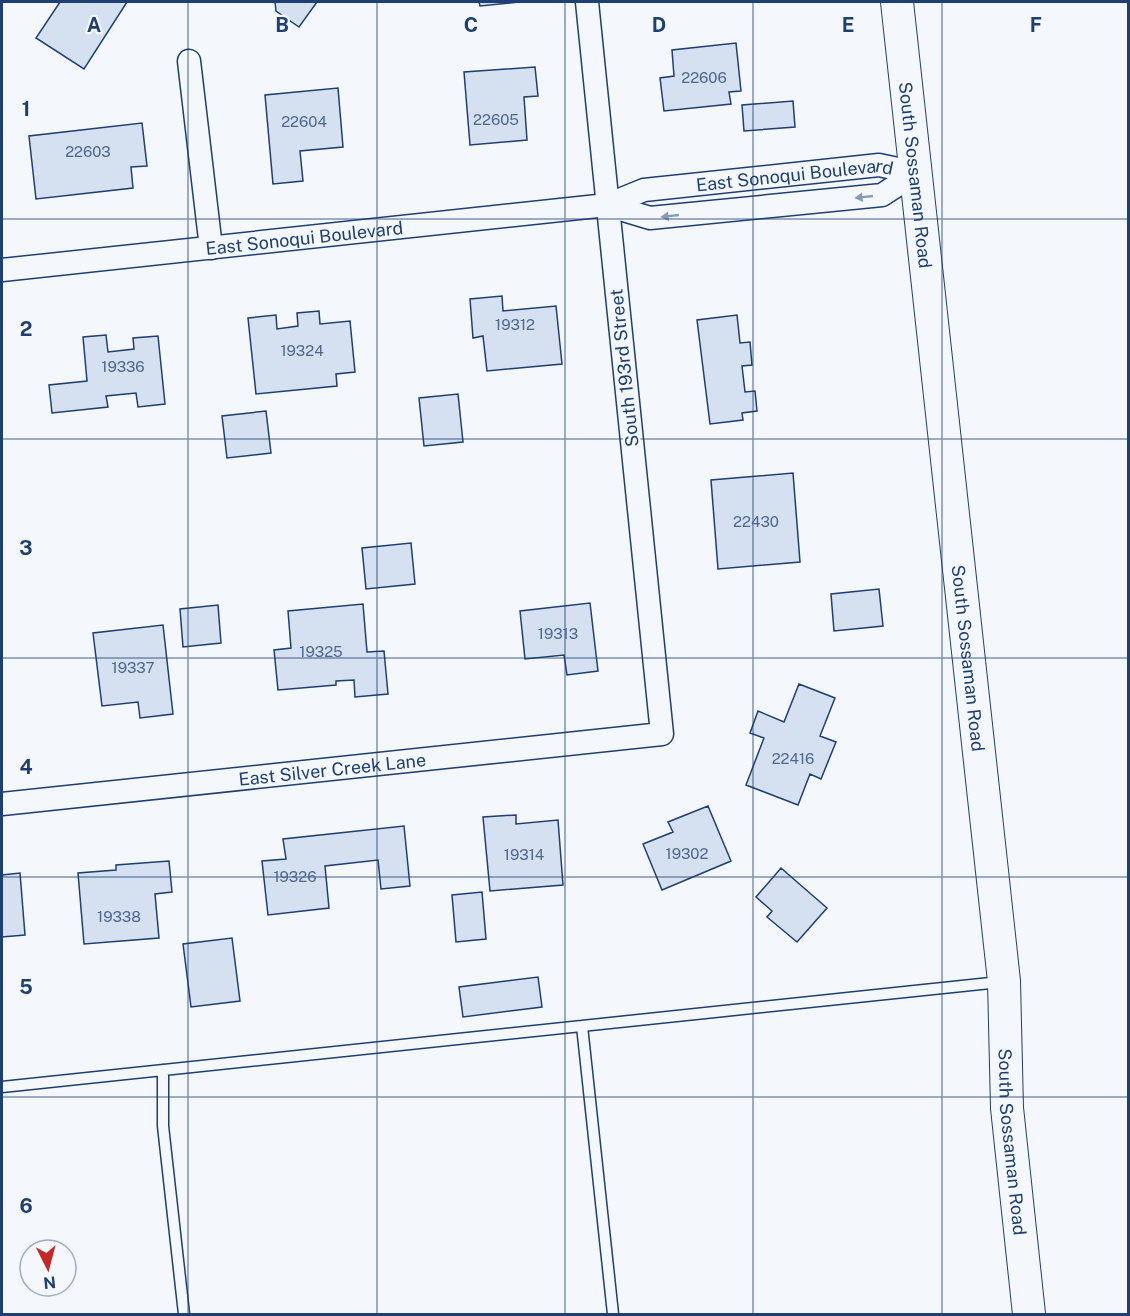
<svg xmlns="http://www.w3.org/2000/svg" width="1130" height="1316" viewBox="0 0 1130 1316" font-family="'Public Sans',sans-serif">
	<style>
		.building { fill: #d5e0f0; stroke: #1d3f73; stroke-width: 1.5 }
		.lines { fill: none; stroke-linecap: round; stroke-linejoin: round }
		.service-casing { stroke: #1d3f73; stroke-width: 13 }
		.minor-casing { stroke: #1d3f73; stroke-width: 25 }
		.secondary-casing { stroke: #1d3f73; stroke-width: 34 }
		.service { stroke: #f4f7fb; stroke-width: 10 }
		.minor { stroke: #f4f7fb; stroke-width: 22 }
		.secondary { stroke: #f4f7fb; stroke-width: 32 }
		.oneway { fill: #889bb7 }
		.grid { fill: none; stroke: #1d3f73; stroke-width: 1.5; stroke-opacity: 0.55 }
		.labels { text-anchor: middle; dominant-baseline: central; stroke-width: 4.5; stroke-linejoin: round; paint-order: stroke }
		.number-label { font-size: 15px; fill: #4b6792 }
		.street-label { font-size: 18px; fill: #1d3f73; stroke: #f4f7fb }
		.grid-label { font-size: 20px; text-anchor: middle; font-weight: bold; fill: #1d3f73; stroke: #f4f7fb; stroke-width: 4.5; stroke-linejoin: round; paint-order: stroke }
	</style>
	<rect width="100%" height="100%" fill="#f4f7fb"/>
	<path class="building" d="M60 2H127L84 69 36 38Z
		M275 2H317L299 27 276 11Z
		M479 2H519L480 6Z
		M736 43 741 91 729 92 731 104 664 111 660 78 674 76 672 50Z
		M535 67 538 96 524 97 527 140 470 145 464 72Z
		M338 88 343 147 300 151 303 181 273 184 265 95Z
		M793 101 795 127 744 131 742 105Z
		M142 123 147 166 131 167 133 188 36 199 29 136Z
		M502 296 503 311 556 306 562 364 487 371 483 336 473 338 470 299Z
		M319 311 320 324 350 321 355 372 336 374 337 386 256 394 248 318 276 315 277 329 298 326 297 313Z
		M737 315 740 343 750 342 752 365 742 366 745 392 755 391 757 411 742 413 743 420 710 424 697 320Z
		M106 335 108 352 134 349 133 338 158 336 165 404 138 407 136 393 106 396 108 407 52 413 49 385 87 381 83 337Z
		M458 394 463 442 424 446 419 398Z
		M266 411 271 453 227 458 222 416Z
		M793 473 800 562 718 569 711 480Z
		M411 543 415 584 366 589 362 548Z
		M879 589 883 626 834 631 831 594Z
		M590 603 598 671 567 675 564 655 525 659 520 611Z
		M363 604 367 652 384 651 388 694 355 697 354 680 336 681V685L278 690 274 650 291 648 288 611Z
		M218 605 221 643 183 647 180 609Z
		M163 625 173 714 140 718 138 702 102 706 93 633Z
		M799 684 835 698 820 736 836 742 821 779 810 774 798 805 746 785 764 738 750 733 758 711 784 722Z
		M708 806 731 861 662 890 643 844 673 832 668 822Z
		M516 815V824L558 820 563 885 490 891 483 817Z
		M404 826 410 886 381 889 378 860 325 866 329 908 268 915 262 861 286 859 283 839Z
		M169 861 172 892 155 894 159 938 84 944 78 873 116 870V865Z
		M781 868 827 908 797 942 767 917 772 911 756 897Z
		M20 873 25 935 2 937V875Z
		M482 892 486 939 456 942 452 895Z
		M232 938 240 1001 191 1007 183 944Z
		M538 977 542 1007 463 1017 459 987Z"/>
	<g class="lines">
		<defs>
			<path id="service" d="M582 1026 613 1314
				M163 1070V1126L184 1314
				M2 1087 1000 982"/>
			<g id="minor">
				<path d="M189 61 211 248"/>
				<path d="M607 205 650 218 882 195 916 173"/>
				<path id="s1" d="M2 270 607 205 644 190 879 165 916 173"/>
				<path id="s2" d="M2 804 662 734 587 2"/>
			</g>
			<g id="secondary">
				<path id="s3" d="M897 2 1004 981 1007 1108 1029 1314"/>
			</g>
		</defs>
		<use href="#service" class="service-casing"/>
		<use href="#minor" class="minor-casing"/>
		<use href="#secondary" class="secondary-casing"/>
		<use href="#service" class="service"/>
		<use href="#minor" class="minor"/>
		<use href="#secondary" class="secondary"/>
	</g>
	<defs><path id="oneway-solid" d="M-6-.8H1V-3.2L6.5 0L1 3.2V.8H-6Z" transform="scale(1.5)"/></defs>
	<g class="oneway">
		<use href="#oneway-solid" transform="translate(864 197) rotate(174)"/>
		<use href="#oneway-solid" transform="translate(670 216) rotate(174)"/>
	</g>
	<path class="grid" d="M188 2V1314M377 2V1314M565 2V1314M753 2V1314M942 2V1314M2 219H1128M2 439H1128M2 658H1128M2 877H1128M2 1097H1128"/>
	<g class="labels">
		<g class="number-label">
			<text x="704" y="77">22606</text>
			<text x="496" y="119">22605</text>
			<text x="304" y="121">22604</text>
			<text x="88" y="151">22603</text>
			<text x="515" y="324">19312</text>
			<text x="302" y="350">19324</text>
			<text x="123" y="366">19336</text>
			<text x="756" y="521">22430</text>
			<text x="558" y="633">19313</text>
			<text x="321" y="651">19325</text>
			<text x="133" y="667">19337</text>
			<text x="793" y="758">22416</text>
			<text x="687" y="853">19302</text>
			<text x="524" y="854">19314</text>
			<text x="295" y="876">19326</text>
			<text x="119" y="916">19338</text>
		</g>
		<g class="street-label">
			<text stroke="none"><textPath href="#s3" startOffset="174">South Sossaman Road</textPath></text>
			<text stroke="none"><textPath href="#s1" startOffset="800">East Sonoqui Boulevard</textPath></text>
			<text stroke="none"><textPath href="#s1" startOffset="304">East Sonoqui Boulevard</textPath></text>
			<text transform="translate(624 368) rotate(-96)">South 193rd Street</text>
			<text stroke="none"><textPath href="#s3" startOffset="660">South Sossaman Road</textPath></text>
			<text stroke="none"><textPath href="#s2" startOffset="332">East Silver Creek Lane</textPath></text>
			<text stroke="none"><textPath href="#s3" startOffset="1146">South Sossaman Road</textPath></text>
		</g>
	</g>
	<g class="grid-label">
		<text x="94" y="32">A</text>
		<text x="282" y="32">B</text>
		<text x="471" y="32">C</text>
		<text x="659" y="32">D</text>
		<text x="848" y="32">E</text>
		<text x="1036" y="32">F</text>
		<text x="26" y="116">1</text>
		<text x="26" y="336">2</text>
		<text x="26" y="555">3</text>
		<text x="26" y="774">4</text>
		<text x="26" y="994">5</text>
		<text x="26" y="1213">6</text>
	</g>
	<rect width="1130" height="1316" fill="none" stroke="#1d3f73" stroke-width="6"/>
	<g transform="translate(48 1268) rotate(174)"><circle r="28" fill="#f4f7fb" stroke="#9eadc5" stroke-width="1.5"/>
	<path d="M0-4.5L10 22L0 15L-10 22Z" fill="#c62828"/>
	<text y="-9" font-size="16" font-weight="bold" text-anchor="middle" fill="#1d3f73">N</text>
	</g>
</svg>
